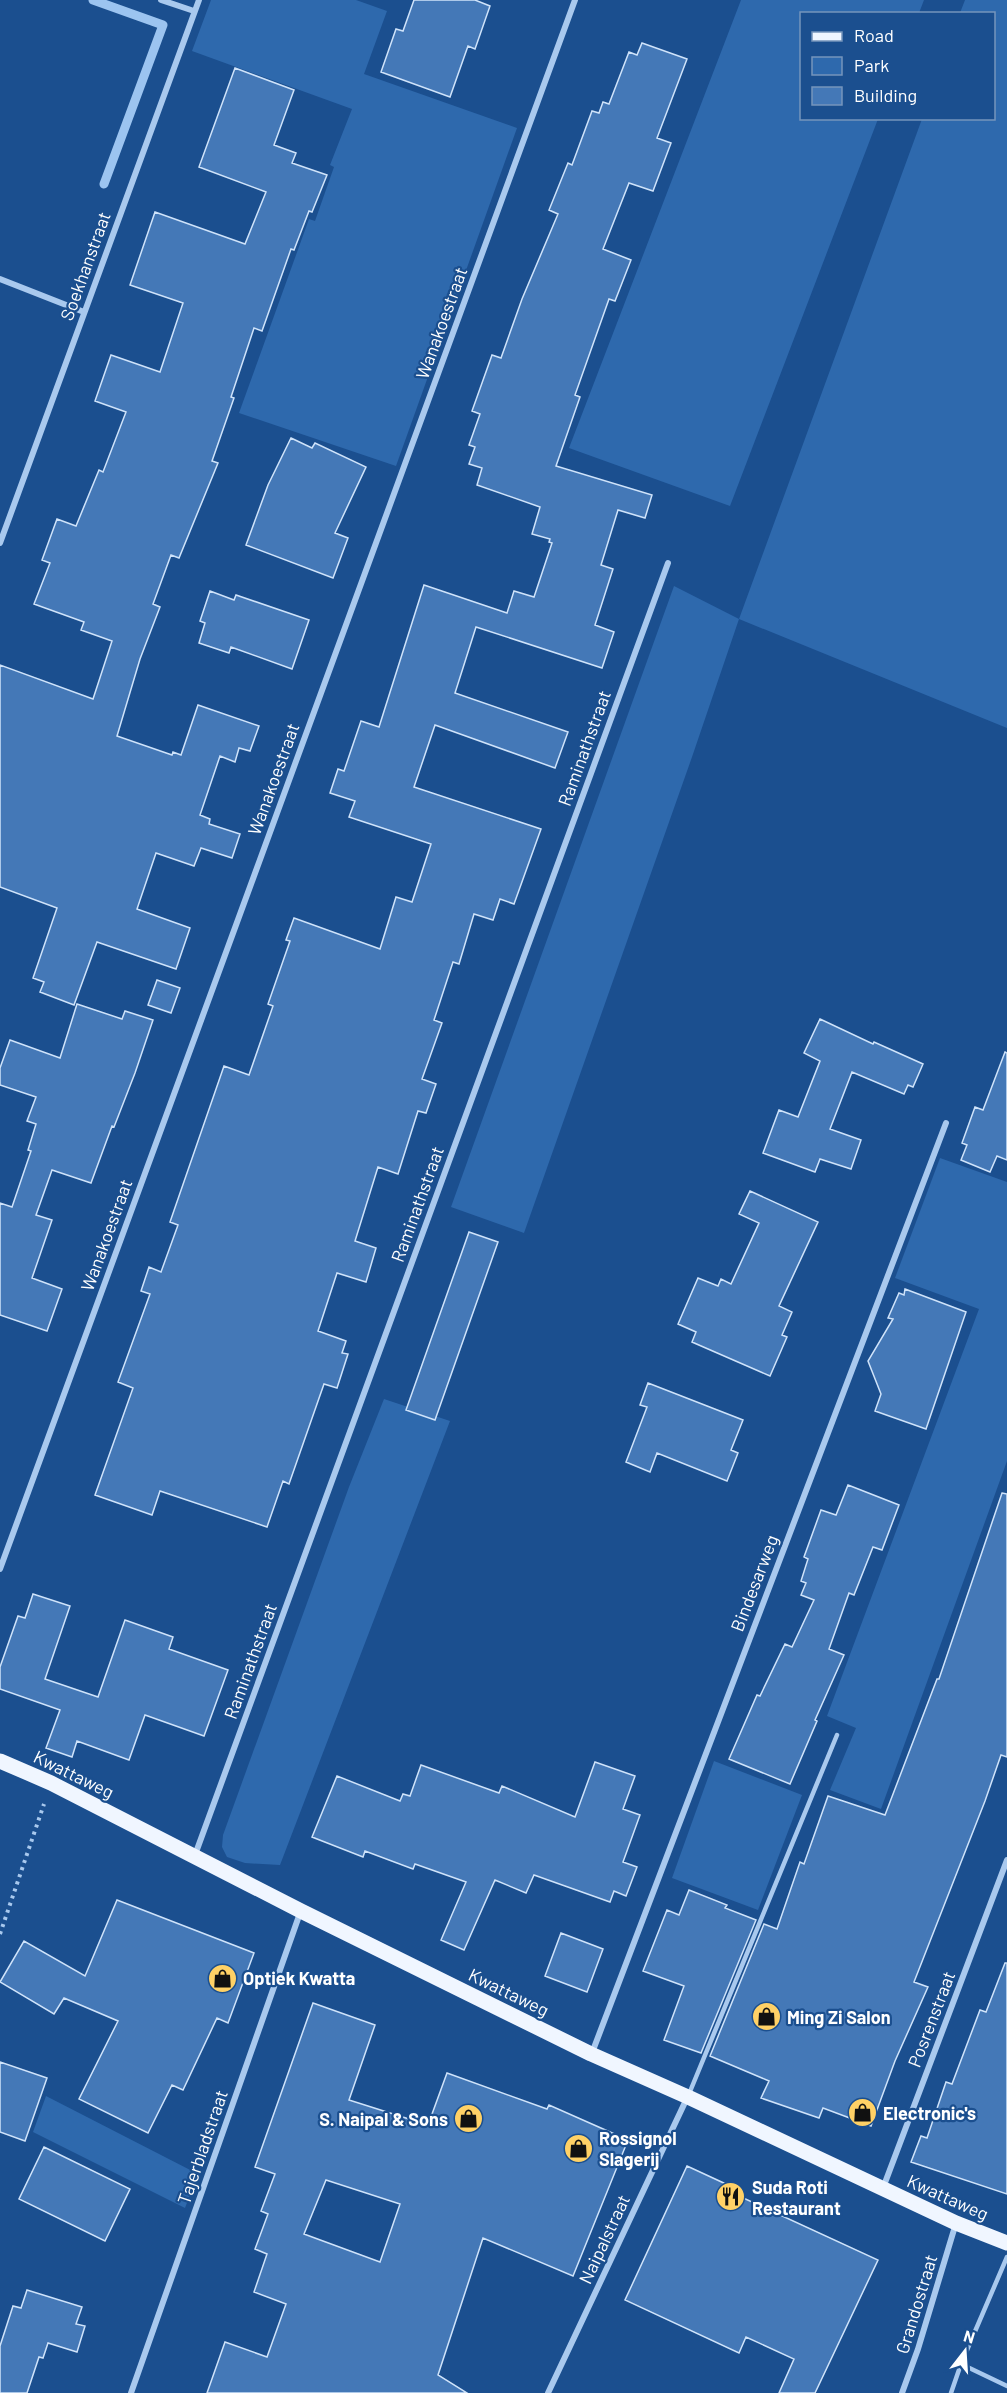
<svg xmlns="http://www.w3.org/2000/svg" width="1007" height="2393" viewBox="0 0 1007 2393" font-family="Barlow,sans-serif">
	<style>
		.green { fill: #2e69ad }
		.lines { fill: none; stroke-linecap: round; stroke-linejoin: round }
		.stream { stroke: #9cc4f0; stroke-width: 9 }
		.building { fill: #4478b7; stroke: #cfe3fa; stroke-width: 1.5; fill-rule: evenodd }
		.path { stroke: #a9c9ee; stroke-width: 4; stroke-dasharray: 3 4.5; stroke-linecap: butt }
		.service { stroke: #a9c9ee; stroke-width: 4.5 }
		.minor { stroke: #a9c9ee; stroke-width: 6 }
		.primary { stroke: #f0f6ff; stroke-width: 15 }
		.labels { text-anchor: middle; dominant-baseline: central; stroke-width: 4.5; stroke-linejoin: round; paint-order: stroke }
		.street-label { font-size: 18px; fill: #fff; stroke: #1b4f8f }
		.poi-label { font-size: 18px; font-weight: bold; fill: #fff; stroke: #1b4f8f; text-anchor: start }
	</style>
	<rect width="100%" height="100%" fill="#1b4f8f"/>
	<path class="green" d="M211 0H356L387 11 364 74 517 128 396 466 239 413 309 219 315 221 334 167 330 165 352 109 192 51Z
		M741 0H924L919 13 802 14V118L878 119 730 506 569 448Z
		M965 0H1007V728L739 619 692 757 524 1233 451 1207 674 586 739 619 922 119 994 118V14L960 13Z
		M940 1158 1007 1182V1461L881 1809 830 1790 856 1728 827 1716 979 1309 895 1278Z
		M384 1399 450 1421 280 1865 245 1863 227 1857 222 1847 223 1835 349 1487Z
		M714 1761 802 1795 758 1910 672 1878Z
		M46 2096 198 2174 185 2208 33 2132Z"/>
	<g class="lines">
		<path class="stream" d="M93 0 163 25 104 184"/>
	</g>
	<path class="building" d="M414 0H475L490 6 475 49 468 46 450 97 381 72 396 29 403 31Z
		M642 43 687 59 657 138 671 143 653 191 629 183 603 249 631 260 615 301 609 299 575 395 580 397 556 466 652 495 645 518 618 510 601 565 613 569 595 625 614 632 602 668 476 627 455 693 568 732 555 768 435 725 414 787 541 829 514 904 500 899 493 920 474 914 459 964 453 962 434 1020 442 1023 422 1079 436 1084 426 1113 418 1111 398 1174 378 1167 355 1241 376 1248 366 1282 337 1273 318 1331 346 1341 342 1353 348 1354 337 1388 324 1384 289 1484 283 1481 267 1527 160 1491 152 1515 95 1495 133 1388 118 1382 150 1294 141 1291 149 1267 161 1272 178 1225 170 1222 224 1066 249 1075 273 1006 268 1004 290 941 286 940 294 918 380 949 396 897 412 902 431 844 349 817 355 801 330 793 338 769 344 771 361 721 379 727 424 585 507 613 514 591 534 597 552 543 549 542 550 539 532 534 540 507 477 485 482 468 469 464 475 447 469 445 480 414 472 411 492 355 501 358 522 299 558 214 549 210 568 163 572 165 592 111 599 113 603 102 609 104 629 52 637 55Z
		M235 68 294 90 274 145 296 153 292 163 327 175 312 212 309 211 294 250 291 249 262 331 254 328 231 397 234 398 212 461 218 463 179 558 171 555 153 604 160 607 140 659 117 736 172 755 173 752 181 755 198 705 259 726 250 751 239 748 235 762 220 756 200 815 210 819 209 824 240 834 232 858 201 848 194 866 156 853 137 909 190 928 176 969 97 942 74 1005 40 992 44 982 33 978 57 908 0 887V665L93 699 112 641 81 630 84 622 34 604 50 563 42 560 57 519 76 526 99 470 103 472 126 412 95 401 111 355 160 372 183 303 130 285 155 212 245 244 266 192 199 167Z
		M291 438 312 448 315 443 366 467 335 533 348 538 333 578 246 545 268 485Z
		M210 591 234 600 236 595 309 620 292 669 231 647 229 653 199 643 205 623 200 621Z
		M157 980 180 988 171 1013 148 1005Z
		M77 1004 122 1019 125 1011 153 1020 135 1073 114 1127 112 1126 91 1183 52 1170 36 1215 52 1220 32 1278 62 1289 47 1331 0 1315V1203L12 1207 31 1151 28 1150 36 1124 27 1121 36 1097 0 1085V1068L10 1040 60 1058Z
		M820 1019 873 1044 874 1042 923 1064 913 1087 908 1085 904 1094 852 1072 830 1129 861 1140 851 1169 820 1159 815 1172 763 1153 779 1110 798 1117 820 1061 804 1053Z
		M1005 1052 1007 1053V1160L997 1156 990 1172 961 1160 967 1145 962 1143 975 1107 983 1110Z
		M750 1191 818 1222 779 1306 792 1312 782 1335 787 1337 770 1376 692 1342 696 1332 678 1324 698 1278 718 1286 721 1279 731 1284 759 1223 739 1214Z
		M469 1232 498 1242 435 1420 406 1410Z
		M905 1289 966 1312 926 1429 875 1411 881 1394 868 1361 893 1319 888 1318 899 1293 904 1295Z
		M648 1383 743 1420 731 1450 738 1453 727 1481 657 1453 650 1472 626 1462 647 1407 640 1405Z
		M848 1485 899 1505 882 1550 873 1547 854 1595 849 1593 829 1649 844 1655 815 1720 817 1721 790 1784 729 1759 757 1695 760 1696 785 1644 792 1647 814 1600 801 1595 806 1583 801 1581 808 1559 804 1557 821 1510 836 1515Z
		M1002 1493 1007 1494V1757L1001 1755 985 1801 914 1982 928 1987 895 2061 871 2126 823 2108 819 2118 761 2098 769 2081 710 2056 764 1924 777 1929 800 1862 804 1864 828 1796 885 1815 937 1679H939Z
		M33 1594 70 1606 45 1679 98 1697 125 1620 173 1637 169 1649 228 1670 204 1736 145 1715 129 1760 77 1741 72 1757 46 1748 60 1710 0 1689V1667L18 1616 25 1618Z
		M595 1762 635 1776 623 1809 640 1815 623 1862 637 1867 626 1896 614 1891 610 1902 534 1875 526 1893 495 1880 464 1950 441 1940 466 1882 415 1864 413 1869 365 1851 363 1857 312 1837 337 1776 400 1801 403 1794 410 1796 421 1765 499 1793 502 1786 575 1817Z
		M689 1890 727 1905 725 1908 756 1920 701 2053 664 2040 684 1986 643 1971 667 1910 679 1915Z
		M117 1900 254 1953 228 2023 217 2018 183 2090 172 2085 148 2133 79 2099 118 2021 64 1998 54 2014 0 1982 24 1941 85 1976Z
		M561 1933 603 1949 587 1992 545 1976Z
		M1005 1963H1007V2194L911 2162 921 2136 927 2138 946 2082 952 2084 980 2010 986 2012Z
		M313 2003 375 2025 349 2100 428 2125 447 2073 547 2109 549 2105 628 2140 573 2276 483 2238 438 2375 467 2393H207L225 2342 267 2357 286 2304 254 2292 267 2254 255 2249 268 2214 261 2211 275 2174 255 2167ZM326 2180 400 2204 380 2262 304 2234Z
		M0 2062 47 2078 25 2141 0 2132Z
		M44 2147 130 2189 105 2241 19 2199Z
		M687 2166 741 2191 739 2196 878 2260 815 2393H779L794 2359 746 2337 739 2353 625 2300Z
		M27 2290 82 2307 76 2324 85 2326 77 2352 48 2343 43 2358 39 2357 27 2393H0V2346L13 2306 21 2308Z"/>
	<g class="lines">
		<path class="path" d="M0 1934 44 1804"/>
		<path class="service" d="M689 2094 837 1735
			M1007 2257 961 2364 1007 2386
			M951 2393 961 2364"/>
		<path class="minor" d="M161 0 194 11
			M0 279 84 312
			M0 543 199 0
			M0 1569 575 0
			M195 1855 668 563
			M592 2053 946 1123
			M883 2188 1007 1860
			M131 2393 300 1913
			M548 2393 687 2098
			M902 2393 918 2349 956 2223"/>
		<path class="primary" d="M0 1761 51 1783 301 1911 591 2054 688 2097 956 2223 1007 2243"/>
	</g>
	<defs>
		<symbol id="shop-disc" viewBox="-11 -11 22 22"><circle r="9.5" fill="#ffd166" stroke="#1b4f8f"/><path d="M-5-2.5h2.3a2.7 3.5 0 0 1 5.4 0H5L5.5 6h-11ZM-1.5-2.5h3a1.5 2.3 0 0 0-3 0Z" fill="#111"/></symbol>
		<symbol id="restaurant-disc" viewBox="-11 -11 22 22"><circle r="9.5" fill="#ffd166" stroke="#1b4f8f"/><path d="M-5-6h1v4h1v-4h1v4h1v-4h1v5L-1.5 .5V6h-2V.5L-5-1ZM5-6V6H3V1.5H1.5Q1.5-4 5-6Z" fill="#111"/></symbol>
	</defs>
	<g fill-rule="evenodd">
		<use href="#shop-disc" x="206" y="1962" width="33" height="33"/>
		<use href="#shop-disc" x="750" y="2000" width="33" height="33"/>
		<use href="#shop-disc" x="846" y="2096" width="33" height="33"/>
		<use href="#shop-disc" x="452" y="2102" width="33" height="33"/>
		<use href="#shop-disc" x="562" y="2132" width="33" height="33"/>
		<use href="#restaurant-disc" x="714" y="2180" width="33" height="33"/>
	</g>
	<g class="labels">
		<g class="street-label">
			<text transform="translate(85 266) rotate(-70)">Soekhanstraat</text>
			<text transform="translate(441 323) rotate(-70)">Wanakoestraat</text>
			<text transform="translate(584 748) rotate(-70)">Raminathstraat</text>
			<text transform="translate(273 779) rotate(-70)">Wanakoestraat</text>
			<text transform="translate(417 1204) rotate(-70)">Raminathstraat</text>
			<text transform="translate(106 1235) rotate(-70)">Wanakoestraat</text>
			<text transform="translate(754 1583) rotate(-69)">Bindesarweg</text>
			<text transform="translate(250 1661) rotate(-70)">Raminathstraat</text>
			<text transform="translate(74 1774) rotate(26)">Kwattaweg</text>
			<text transform="translate(509 1992) rotate(26)">Kwattaweg</text>
			<text transform="translate(931 2019) rotate(-69)">Posrenstraat</text>
			<text transform="translate(202 2147) rotate(-71)">Tajerbladstraat</text>
			<text transform="translate(948 2197) rotate(24)">Kwattaweg</text>
			<text transform="translate(604 2239) rotate(-65)">Naipalstraat</text>
			<text transform="translate(916 2304) rotate(-73)">Grandostraat</text>
		</g>
		<g class="poi-label">
			<text x="243" y="1978">Optiek Kwatta</text>
			<text x="787" y="2017">Ming Zi Salon</text>
			<text x="883" y="2113">Electronic's</text>
			<text x="448" y="2119" text-anchor="end">S. Naipal &amp; Sons</text>
			<text x="599" y="2138">Rossignol<tspan x="599" dy="21">Slagerij</tspan></text>
			<text x="752" y="2187">Suda Roti<tspan x="752" dy="21">Restaurant</tspan></text>
		</g>
	</g>
	<rect x="800" y="12" width="195" height="108" fill="#1b4f8f" stroke="#7695bc" stroke-width="1.5"/>
	<rect x="812" y="32" width="30" height="9" fill="#f0f6ff" stroke="#7695bc" stroke-width="1.5"/>
	<text x="854" y="42" font-size="18" fill="#ffffff">Road</text>
	<rect x="812" y="57" width="30" height="18" fill="#2e69ad" stroke="#7695bc" stroke-width="1.5"/>
	<text x="854" y="72" font-size="18" fill="#ffffff">Park</text>
	<rect x="812" y="87" width="30" height="18" fill="#4478b7" stroke="#7695bc" stroke-width="1.5"/>
	<text x="854" y="102" font-size="18" fill="#ffffff">Building</text>
	<g transform="translate(965 2351) rotate(17)" stroke="#1b4f8f" stroke-width="4.5" paint-order="stroke">
	<path d="M0-4.5L10 22L0 15L-10 22Z" fill="#ffffff"/>
	<text y="-9" font-size="16" font-weight="bold" text-anchor="middle" fill="#ffffff">N</text>
	</g>
</svg>
